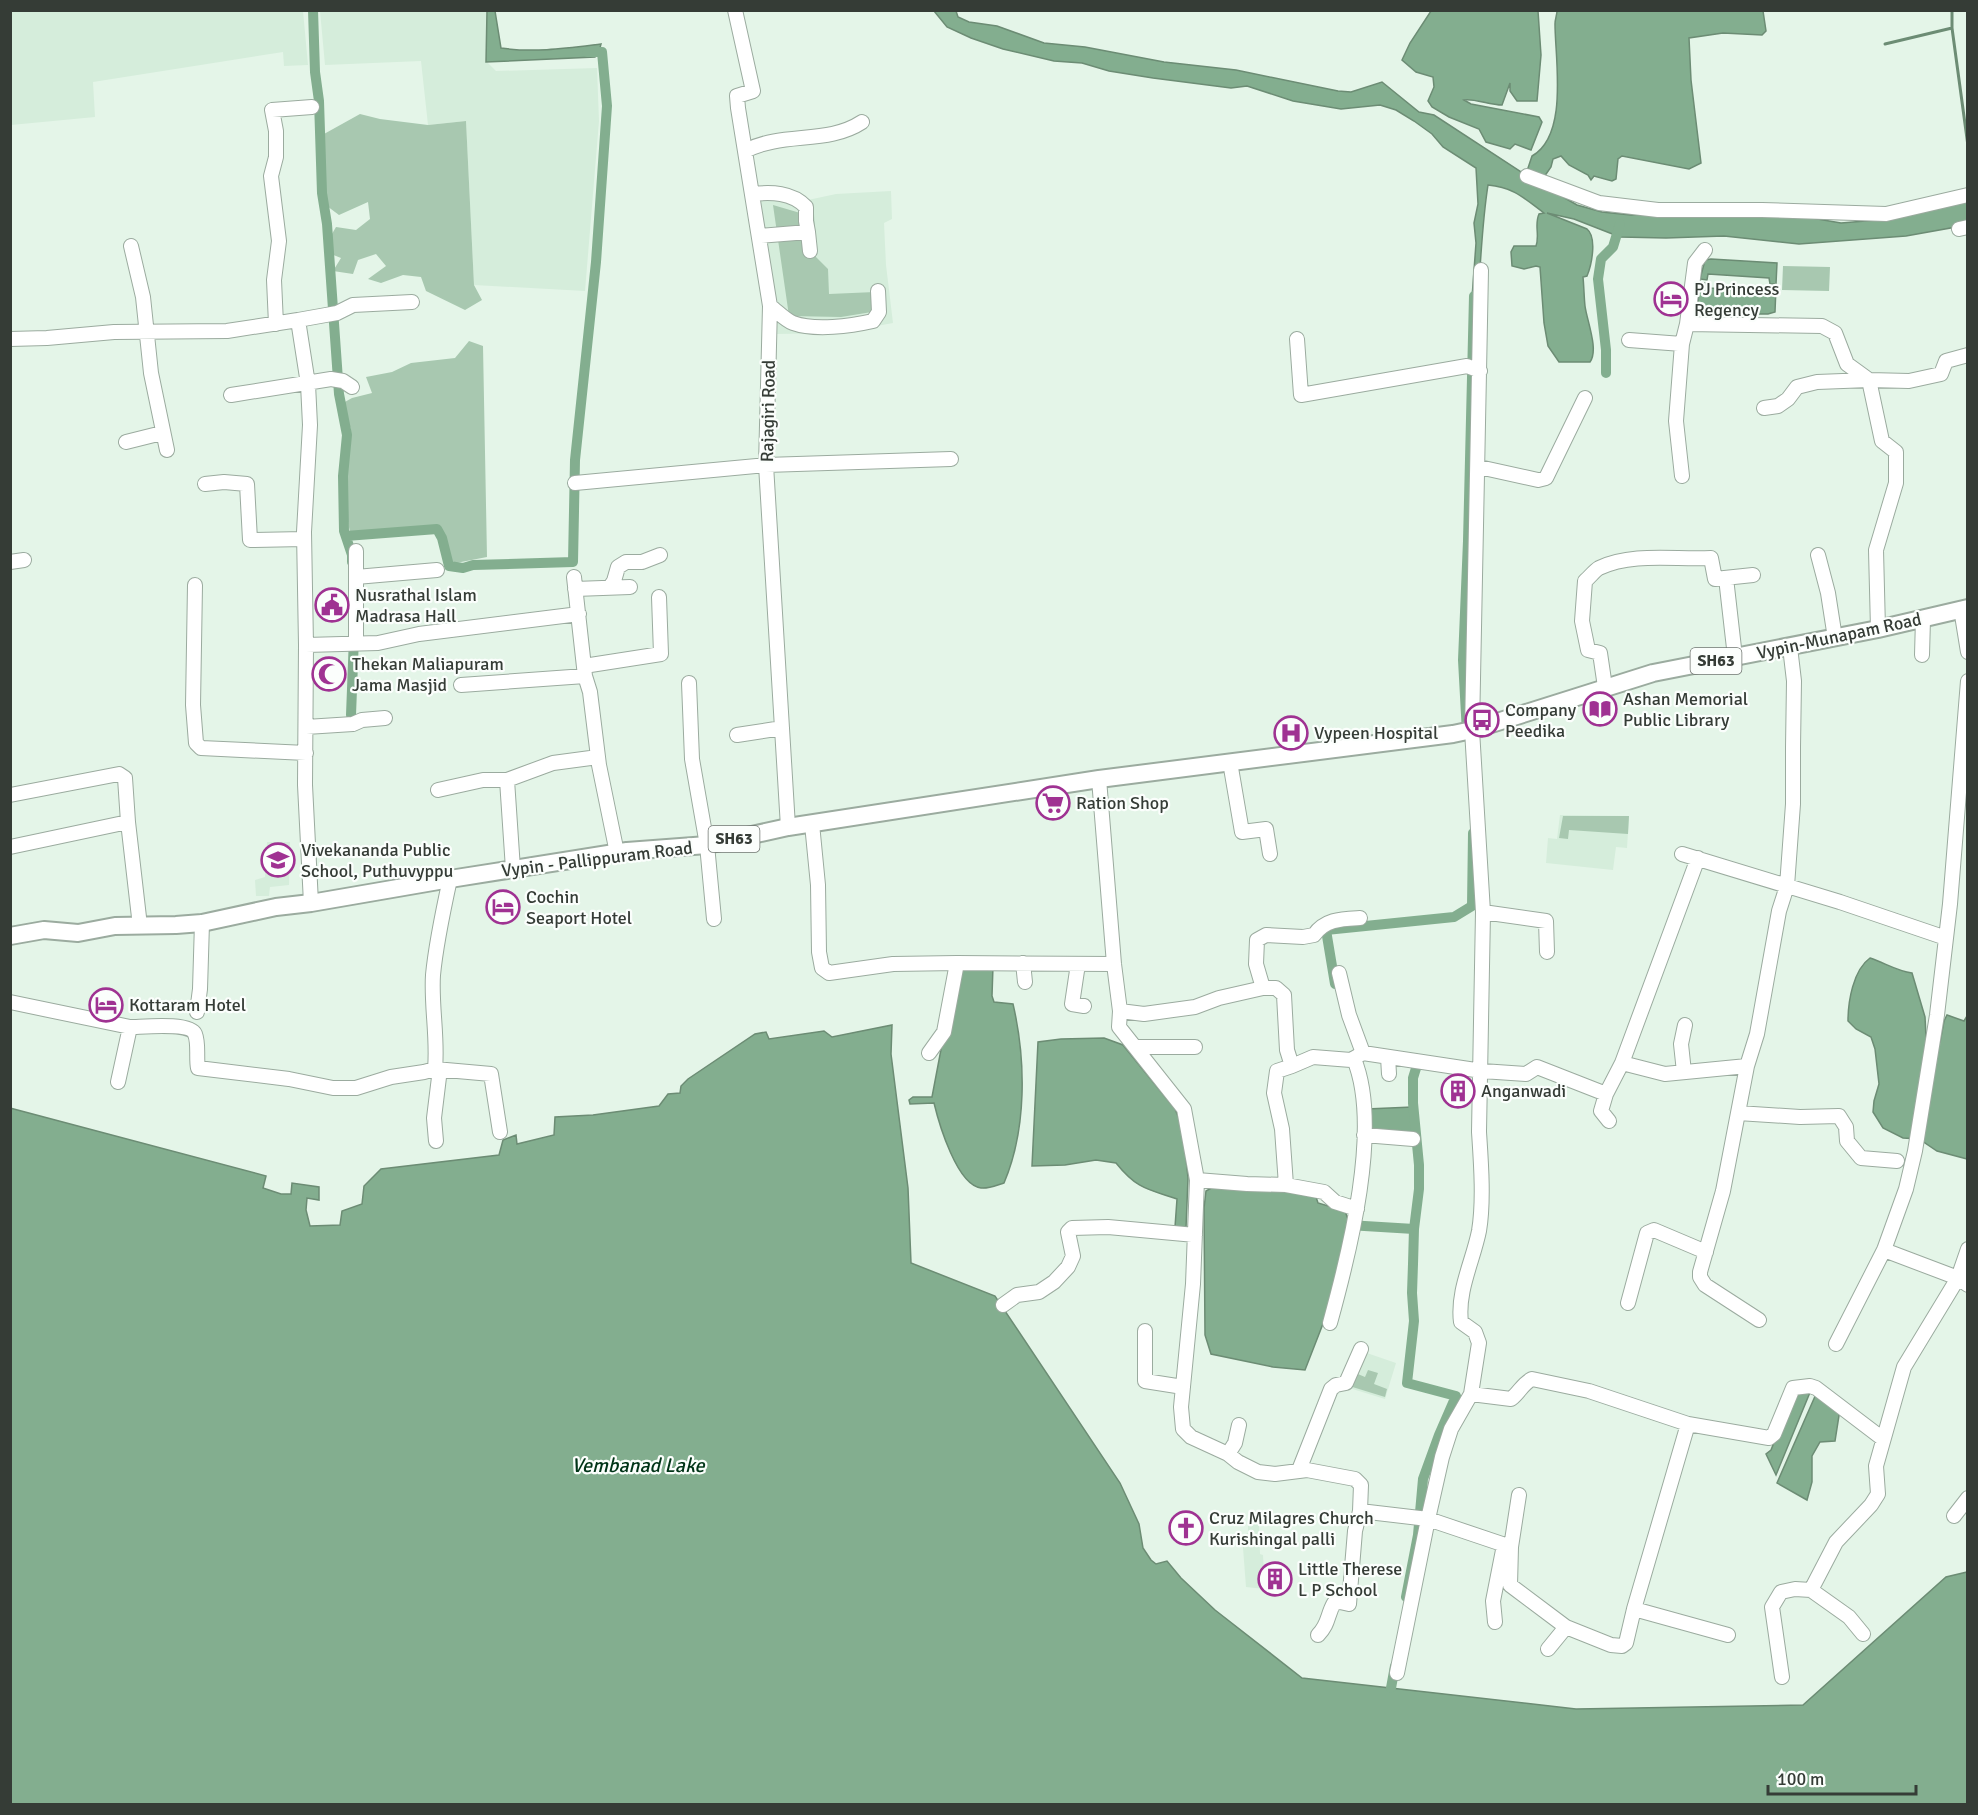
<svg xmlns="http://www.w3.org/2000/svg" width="1978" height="1815" viewBox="0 0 1978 1815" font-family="Signika,sans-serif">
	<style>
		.built { fill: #d5eddb }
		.green { fill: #a8c8b0 }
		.water { fill: #83ae8f; stroke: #6c8c74; stroke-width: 1.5 }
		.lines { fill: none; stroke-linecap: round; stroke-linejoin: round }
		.stream { stroke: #6c8c74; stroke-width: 3 }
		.canal { stroke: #83ae8f; stroke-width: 10 }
		.minor-casing { stroke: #9bab9f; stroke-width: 16 }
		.major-casing { stroke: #9bab9f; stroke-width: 20 }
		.minor { stroke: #fff; stroke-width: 14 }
		.major { stroke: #fff; stroke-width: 16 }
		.labels { text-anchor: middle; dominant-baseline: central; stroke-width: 4.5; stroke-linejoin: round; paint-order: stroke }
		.shield { fill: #fbfefc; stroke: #707671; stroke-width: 1.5 }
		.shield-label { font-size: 16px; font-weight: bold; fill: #353c36 }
		.poi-label { font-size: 18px; fill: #353c36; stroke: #fbfefc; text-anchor: start }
		.street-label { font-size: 18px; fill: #353c36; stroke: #fbfefc }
		.water-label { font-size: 20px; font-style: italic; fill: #003417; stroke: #fbfefc }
	</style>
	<rect width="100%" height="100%" fill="#e4f5e8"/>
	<path class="built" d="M11 10 303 11 308 65 284 66 283 52 93 82 95 117 11 125Z
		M320 11H487L486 61 496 71 597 68 599 121 585 291 474 285 466 121 428 125 421 61 325 65Z
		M754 191 808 200 836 194 891 191 892 219 884 223 886 265 893 323 838 333 776 334Z
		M1560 815 1629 816 1627 848 1616 847 1613 870 1546 863 1548 838 1557 839Z
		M267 842H290L289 885 270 887 269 896H256L255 880 265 877Z
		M1361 1351 1396 1363 1385 1399 1346 1387Z
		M1248 1514H1263V1522L1259 1524 1260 1554 1263 1555 1265 1589 1246 1587 1242 1535 1248 1533Z"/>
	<path class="green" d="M360 114 380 119 428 125 466 121 474 285 482 300 465 310 426 291 421 277 403 275 381 283 368 279 386 266 376 254 358 260 353 274 333 271 341 258 331 254 329 239 336 227 356 230 370 219 368 202 339 215 327 206 322 145 324 134Z
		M773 205 807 215 814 214 816 257 828 269 829 294 875 292 878 311 841 317 789 316Z
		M1783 266 1830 267 1829 291 1782 290Z
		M469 341 483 346 487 557 456 563 452 561 442 532 351 539 345 503 346 458 351 430 343 403 352 398 372 393 366 377 392 372 411 363 455 358Z
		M1563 816H1629L1628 834 1569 830 1568 839 1559 838Z
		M1368 1370 1378 1373 1374 1384 1387 1389 1385 1397 1346 1385 1353 1372 1365 1377Z"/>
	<path class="water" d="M487 11H495L501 48C534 53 568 48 601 44L599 52 595 57 486 62Z
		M934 11H956L958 17 969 22 997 26 1044 43 1085 47 1164 62 1236 70 1338 91 1351 92 1382 82 1419 112 1434 115 1535 181 1577 205 1602 212 1631 215 1689 212 1800 216 1841 223 1890 219 1967 199V225L1906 236 1799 244 1724 236 1666 238 1620 237 1574 219 1547 213 1587 229C1597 237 1592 264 1587 276L1583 277C1584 287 1584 297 1585 306 1587 321 1599 350 1590 362H1559L1548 346 1544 323 1540 267 1536 266 1524 269 1512 266 1511 252 1514 246H1536C1540 235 1534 225 1539 214L1544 213C1524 198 1513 187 1488 185 1481 229 1481 271 1476 315L1472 298 1476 243 1474 223 1478 204 1476 168 1443 147 1432 134 1414 121 1396 110 1380 105 1341 109 1293 101 1247 86 1231 88 1153 78 1109 71 1082 63 1054 61 1003 49 971 38 947 27Z
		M1431 11H1538L1541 55 1537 101H1517L1510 91V83L1502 105C1490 105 1473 98 1464 100L1471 104 1539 117 1542 122 1531 150 1515 144 1510 149 1486 142 1479 129 1449 117 1432 107 1428 101 1434 87 1433 77 1416 72 1402 60 1410 43Z
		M1557 11H1763L1766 31 1762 35 1723 33 1689 38 1691 80 1701 163 1689 169 1622 156 1618 159 1616 179 1612 181 1594 176 1591 180 1588 175 1569 165 1561 156 1553 159 1551 167 1544 177 1533 173 1528 168 1532 156C1569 135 1555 59 1555 24 1555 19 1557 15 1557 11Z
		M1711 259 1777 263 1776 284H1770L1769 278 1708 274 1707 280 1700 279 1705 260Z
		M1700 283H1707V287L1709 288 1769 292 1770 287H1776L1775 312 1768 314H1700L1697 312Z
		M1870 958C1885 963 1897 971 1912 973L1925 1017 1926 1037 1934 1045 1940 1042 1944 1021 1947 1015 1964 1021 1967 1016V1159L1937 1151 1919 1139 1903 1138 1883 1128 1873 1112 1874 1101 1879 1084 1875 1049 1871 1037 1856 1029 1848 1021C1848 1002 1853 970 1870 958Z
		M961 965 993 966 992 996 994 1002 1013 1004C1026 1060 1027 1129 1004 1183 997 1185 989 1189 981 1188 957 1185 939 1124 934 1103L910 1104 909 1100 913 1097H932L943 1039Z
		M892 1025 891 1054 908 1188 911 1263 995 1296 1120 1483 1139 1524 1143 1548 1151 1560 1156 1564 1167 1561 1181 1578 1215 1610 1302 1678 1576 1709 1803 1705 1946 1577 1967 1572V1804H11L10 1108 266 1176 263 1188 281 1194H291L292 1183 319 1187V1200L307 1198 306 1210 310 1226 340 1225 342 1211 362 1204 364 1186 381 1169 499 1155 503 1140 516 1135 517 1144 554 1135 555 1117 593 1115 659 1106 668 1094 680 1093 681 1086 688 1079 755 1034 766 1032 769 1039 824 1031 832 1037Z
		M1104 1038 1123 1045 1175 1109 1183 1128 1188 1178 1186 1228 1175 1227 1177 1199C1147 1189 1137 1189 1116 1163L1096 1160 1065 1165 1032 1166 1038 1042 1061 1039Z
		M1412 1107 1413 1136 1365 1129 1367 1109Z
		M1215 1186 1315 1194 1318 1203 1345 1211 1349 1222 1333 1298 1305 1370 1273 1367 1211 1354 1205 1335 1204 1208 1206 1191Z
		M1811 1390 1776 1475 1766 1454 1771 1450 1794 1392Z
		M1816 1394 1840 1409 1835 1441 1820 1442 1812 1456V1482L1807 1500 1777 1483Z"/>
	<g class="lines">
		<path class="stream" d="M1952 28V10
			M1885 44 1952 28 1968 146"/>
		<path class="canal" d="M313 10 315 72 319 101 322 193 327 224 339 394 347 435 343 476 344 531 352 555V562
			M1606 373V350L1598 279 1601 259 1613 247 1620 224
			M346 536 437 529 442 538 449 566 463 568 473 565 573 562 575 460 596 262 607 106 602 52H587
			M351 715 354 637
			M1467 733 1463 660 1468 541 1474 296
			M1335 984 1326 930 1454 917 1472 906 1473 833
			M1348 1225 1414 1229
			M1406 1597 1418 1535 1423 1479 1439 1435 1456 1396 1407 1383 1414 1321 1412 1293 1413 1264 1414 1229 1419 1189V1165L1413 1103V1078L1417 1065
			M1391 1688 1395 1666"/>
		<defs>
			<path id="minor" d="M735 10 753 91 737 96 738 108 770 306 766 465 788 827
				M745 151C783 131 827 145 862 122
				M1527 176 1599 203 1658 210H1762L1886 214 1968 195
				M752 194C771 192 792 192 806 207V221L808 232
				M1959 229 1968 227
				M759 236 808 232 810 251
				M131 246 143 297 151 373 167 450
				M770 306C777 311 785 320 793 323 815 331 851 326 873 321L879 312 878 291
				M298 320 337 313 353 305 412 302
				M276 324 274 280 279 241 271 176 276 157V131L272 110 312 107
				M1687 324 1695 263 1705 250
				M10 339 47 338 114 332 227 331 298 320 308 384 310 425 304 532 306 645 305 785 311 903
				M1297 339 1301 395 1467 366 1480 371
				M1629 340 1682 344 1676 421 1682 476
				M1682 344 1687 324 1822 326 1835 333 1847 364 1869 380 1817 382 1797 387 1788 399 1778 406 1764 408
				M231 395 331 379 343 381 352 387
				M126 442 162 433
				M1479 467 1538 480 1546 478 1585 398
				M575 483 766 465 951 459
				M205 484 224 482 247 484 250 540 304 539
				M356 551V643
				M1818 555 1828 593 1835 638
				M10 562 24 560
				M356 577 437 570
				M574 577 585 676 590 692 599 765 617 853
				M1726 578 1735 657
				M195 585 193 705 196 743 201 748 306 753
				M610 587 614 581 618 567 626 562H642L660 555
				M575 589 630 587
				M1961 609 1968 652
				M1878 629 1876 550 1896 483V452L1882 441 1869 380 1909 381 1941 374 1946 361 1968 355
				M306 645 378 643 419 634 579 614
				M1922 655 1923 619
				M584 666 661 654 659 597
				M689 683 692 759 707 845 714 919
				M461 685 585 676
				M1605 687 1600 653 1588 650 1582 621 1585 581C1590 577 1594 571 1599 568 1633 552 1675 560 1711 558L1715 579 1753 575
				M306 727 353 724 362 720 385 718
				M737 735 782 728
				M1230 762 1242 832 1266 829 1270 854
				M1099 779 1114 964 1120 1011 1119 1027 1184 1109 1197 1180 1247 1184 1286 1185 1324 1192 1335 1202 1357 1209
				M507 780 553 763 598 757
				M438 790 483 780H507L513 869
				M10 795 119 774 125 778 128 822 10 847
				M128 822 140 926
				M812 824 818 885 819 952 822 968 829 973 893 964 957 963
				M1682 854 1840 902 1946 938
				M1483 912 1546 921 1547 952
				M1023 963 1025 982
				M1078 964 1072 1004 1084 1006
				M1339 973 1349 1015 1363 1053
				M1263 988 1256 964 1257 940 1266 935 1303 937 1314 935C1325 919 1342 919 1360 918
				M10 1002 130 1027 118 1082
				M1120 1011 1144 1014 1195 1007 1219 998 1263 988H1276L1284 995 1287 1050 1292 1066 1277 1071 1274 1093 1282 1129 1286 1185
				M197 1012 200 989 202 923
				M130 1027C142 1027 190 1022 195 1034 199 1044 196 1058 198 1068L289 1079 333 1088H356L391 1077 424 1072 435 1069 491 1074 500 1132
				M1135 1047H1195
				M929 1053 944 1032 957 963 1114 964
				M1388 1057 1389 1074
				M1622 1063 1698 858
				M1292 1066 1313 1057 1351 1060 1363 1053 1482 1071 1526 1074 1537 1067 1606 1094 1622 1063 1665 1074 1747 1066
				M435 1069C438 1038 431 1006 433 975 436 943 443 911 450 879
				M1684 1072 1681 1044 1685 1025
				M1606 1094 1601 1111 1609 1121
				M1738 1113 1800 1117 1839 1116 1846 1127 1847 1141 1861 1158 1897 1161
				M1364 1135 1413 1139
				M436 1141 434 1118 440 1069
				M1197 1180 1193 1284 1181 1407 1183 1429 1191 1437 1228 1454 1238 1462 1258 1472 1275 1474 1307 1470 1355 1479 1361 1485 1360 1511 1428 1519 1442 1457 1451 1429 1471 1394 1511 1399C1520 1392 1522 1384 1532 1379L1589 1391 1688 1424 1769 1438 1774 1434 1793 1388 1810 1386 1816 1388 1883 1439
				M1884 1250 1958 1278 1968 1285
				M1628 1303 1647 1233 1654 1230 1706 1252
				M1003 1305 1017 1295 1039 1292 1054 1282 1068 1267 1073 1256 1068 1232 1072 1228 1108 1227 1195 1235
				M1759 1320 1705 1285 1700 1277V1272L1723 1191 1747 1066 1757 1034 1779 911 1787 886 1793 804V747L1794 681 1790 647
				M1330 1323C1349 1254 1382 1127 1354 1059
				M1145 1331V1381L1183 1387
				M1836 1344 1884 1250 1906 1189 1915 1151 1937 1015 1950 904 1968 681
				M1471 1394 1479 1343 1475 1332 1461 1322C1457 1291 1473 1261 1479 1231 1484 1201 1481 1162 1479 1132L1483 912 1472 730 1481 270
				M1228 1454 1235 1443 1239 1425
				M1299 1470 1331 1389 1336 1385 1346 1383 1361 1349
				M1954 1516 1968 1498
				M1511 1547 1519 1495
				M1634 1609 1688 1424
				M1495 1622 1493 1601 1504 1545
				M1863 1634 1849 1617 1811 1590 1836 1542 1871 1505 1878 1494 1876 1466 1904 1367 1958 1278 1968 1249
				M1318 1635C1329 1624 1327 1615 1334 1603L1340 1602 1349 1604 1355 1531 1360 1511
				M1548 1649 1566 1627
				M1397 1673 1428 1519 1511 1547 1510 1585 1566 1627 1611 1645 1622 1646 1626 1643 1634 1609 1728 1635
				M1782 1677 1772 1607 1781 1592 1795 1589 1811 1590"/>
			<path id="major" d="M10 936 44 930 78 933 115 926 176 925 202 923 276 907 311 903 450 879 627 851 707 845 788 827 1099 779 1453 734 1472 730 1653 673 1878 629 1968 608"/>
		</defs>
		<use href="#minor" class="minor-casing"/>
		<use href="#major" class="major-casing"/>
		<use href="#minor" class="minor"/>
		<use href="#major" class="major"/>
	</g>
	<defs>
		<symbol id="hotel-ring" viewBox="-11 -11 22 22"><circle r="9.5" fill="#fbfefc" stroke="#9f3292" stroke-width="1.5"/><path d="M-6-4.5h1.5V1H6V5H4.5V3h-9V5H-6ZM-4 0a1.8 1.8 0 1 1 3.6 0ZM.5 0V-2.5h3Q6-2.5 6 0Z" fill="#9f3292"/></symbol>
		<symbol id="civic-ring" viewBox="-11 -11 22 22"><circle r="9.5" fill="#fbfefc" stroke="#9f3292" stroke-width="1.5"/><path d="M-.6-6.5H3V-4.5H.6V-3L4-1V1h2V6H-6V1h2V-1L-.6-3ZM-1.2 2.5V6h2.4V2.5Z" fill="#9f3292"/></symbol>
		<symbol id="mosque-ring" viewBox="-11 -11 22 22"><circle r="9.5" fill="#fbfefc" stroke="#9f3292" stroke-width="1.5"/><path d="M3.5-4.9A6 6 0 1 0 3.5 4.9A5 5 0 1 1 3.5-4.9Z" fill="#9f3292"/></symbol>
		<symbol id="library-ring" viewBox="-11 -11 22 22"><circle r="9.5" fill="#fbfefc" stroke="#9f3292" stroke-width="1.5"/><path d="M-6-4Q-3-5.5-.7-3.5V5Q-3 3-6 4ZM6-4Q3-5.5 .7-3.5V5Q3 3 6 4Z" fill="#9f3292"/></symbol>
		<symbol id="bus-ring" viewBox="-11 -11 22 22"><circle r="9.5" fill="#fbfefc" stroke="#9f3292" stroke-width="1.5"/><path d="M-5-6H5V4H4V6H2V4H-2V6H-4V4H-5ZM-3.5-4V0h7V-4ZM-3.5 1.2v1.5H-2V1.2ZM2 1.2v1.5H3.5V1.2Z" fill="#9f3292"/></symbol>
		<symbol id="hospital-ring" viewBox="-11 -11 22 22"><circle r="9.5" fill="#fbfefc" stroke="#9f3292" stroke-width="1.5"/><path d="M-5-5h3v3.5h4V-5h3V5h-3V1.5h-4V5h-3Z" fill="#9f3292"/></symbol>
		<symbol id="supermarket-ring" viewBox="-11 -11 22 22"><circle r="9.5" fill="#fbfefc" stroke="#9f3292" stroke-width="1.5"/><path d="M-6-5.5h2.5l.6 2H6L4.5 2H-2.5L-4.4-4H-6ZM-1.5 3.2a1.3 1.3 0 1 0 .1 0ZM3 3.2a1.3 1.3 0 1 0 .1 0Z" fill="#9f3292"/></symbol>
		<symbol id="school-ring" viewBox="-11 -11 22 22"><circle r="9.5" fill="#fbfefc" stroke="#9f3292" stroke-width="1.5"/><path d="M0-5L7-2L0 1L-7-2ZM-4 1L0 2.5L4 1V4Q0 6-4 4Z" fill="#9f3292"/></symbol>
		<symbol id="building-ring" viewBox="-11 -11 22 22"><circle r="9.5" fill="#fbfefc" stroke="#9f3292" stroke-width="1.5"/><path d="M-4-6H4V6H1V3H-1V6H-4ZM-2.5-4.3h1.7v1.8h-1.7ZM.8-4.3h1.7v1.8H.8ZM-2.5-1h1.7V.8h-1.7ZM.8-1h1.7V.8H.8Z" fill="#9f3292"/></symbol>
		<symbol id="church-ring" viewBox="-11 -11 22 22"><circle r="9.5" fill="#fbfefc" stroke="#9f3292" stroke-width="1.5"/><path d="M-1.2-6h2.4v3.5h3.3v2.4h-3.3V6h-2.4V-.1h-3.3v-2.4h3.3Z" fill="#9f3292"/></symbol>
	</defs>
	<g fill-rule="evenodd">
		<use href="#hotel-ring" x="1652" y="280" width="38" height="38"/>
		<use href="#civic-ring" x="313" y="586" width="38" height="38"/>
		<use href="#mosque-ring" x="310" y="655" width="38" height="38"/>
		<use href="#library-ring" x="1581" y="690" width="38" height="38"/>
		<use href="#bus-ring" x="1463" y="701" width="38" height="38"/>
		<use href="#hospital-ring" x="1272" y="714" width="38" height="38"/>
		<use href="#supermarket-ring" x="1034" y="784" width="38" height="38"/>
		<use href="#school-ring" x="259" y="841" width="38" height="38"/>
		<use href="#hotel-ring" x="484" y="888" width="38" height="38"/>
		<use href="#hotel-ring" x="87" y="986" width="38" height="38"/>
		<use href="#building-ring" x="1439" y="1072" width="38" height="38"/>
		<use href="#church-ring" x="1167" y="1509" width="38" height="38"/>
		<use href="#building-ring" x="1256" y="1560" width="38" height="38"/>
	</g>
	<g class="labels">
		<g class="shield">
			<rect x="1690.5" y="648" width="51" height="26" rx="4.5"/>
			<rect x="708.5" y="826" width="51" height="26" rx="4.5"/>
		</g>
		<g class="shield-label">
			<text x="1716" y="661">SH63</text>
			<text x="734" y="839">SH63</text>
		</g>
		<g class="poi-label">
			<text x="1694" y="289">PJ Princess<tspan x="1694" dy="21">Regency</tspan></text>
			<text x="355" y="595">Nusrathal Islam<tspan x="355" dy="21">Madrasa Hall</tspan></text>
			<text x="352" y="664">Thekan Maliapuram<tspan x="352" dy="21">Jama Masjid</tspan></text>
			<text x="1623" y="699">Ashan Memorial<tspan x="1623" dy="21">Public Library</tspan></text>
			<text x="1505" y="710">Company<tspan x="1505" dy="21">Peedika</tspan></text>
			<text x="1314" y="733">Vypeen Hospital</text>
			<text x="1076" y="803">Ration Shop</text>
			<text x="301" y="850">Vivekananda Public<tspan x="301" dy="21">School, Puthuvyppu</tspan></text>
			<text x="526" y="897">Cochin<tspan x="526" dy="21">Seaport Hotel</tspan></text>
			<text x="129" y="1005">Kottaram Hotel</text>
			<text x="1481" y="1091">Anganwadi</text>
			<text x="1209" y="1518">Cruz Milagres Church<tspan x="1209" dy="21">Kurishingal palli</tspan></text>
			<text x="1298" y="1569">Little Therese<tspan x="1298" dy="21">L P School</tspan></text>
		</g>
		<g class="street-label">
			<text transform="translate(768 411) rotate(-89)">Rajagiri Road</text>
			<text transform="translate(1839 636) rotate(-12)">Vypin-Munapam Road</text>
			<text transform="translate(597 859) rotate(-7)">Vypin - Pallippuram Road</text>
		</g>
		<g class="water-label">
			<text x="638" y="1465">Vembanad Lake</text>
		</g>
	</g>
	<rect width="1978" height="1815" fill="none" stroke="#353c36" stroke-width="24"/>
	<path d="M1768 1785v9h148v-9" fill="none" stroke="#353c36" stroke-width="3"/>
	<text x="1777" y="1785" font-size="18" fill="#353c36" stroke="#fbfefc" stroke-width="4.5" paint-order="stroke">100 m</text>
</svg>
